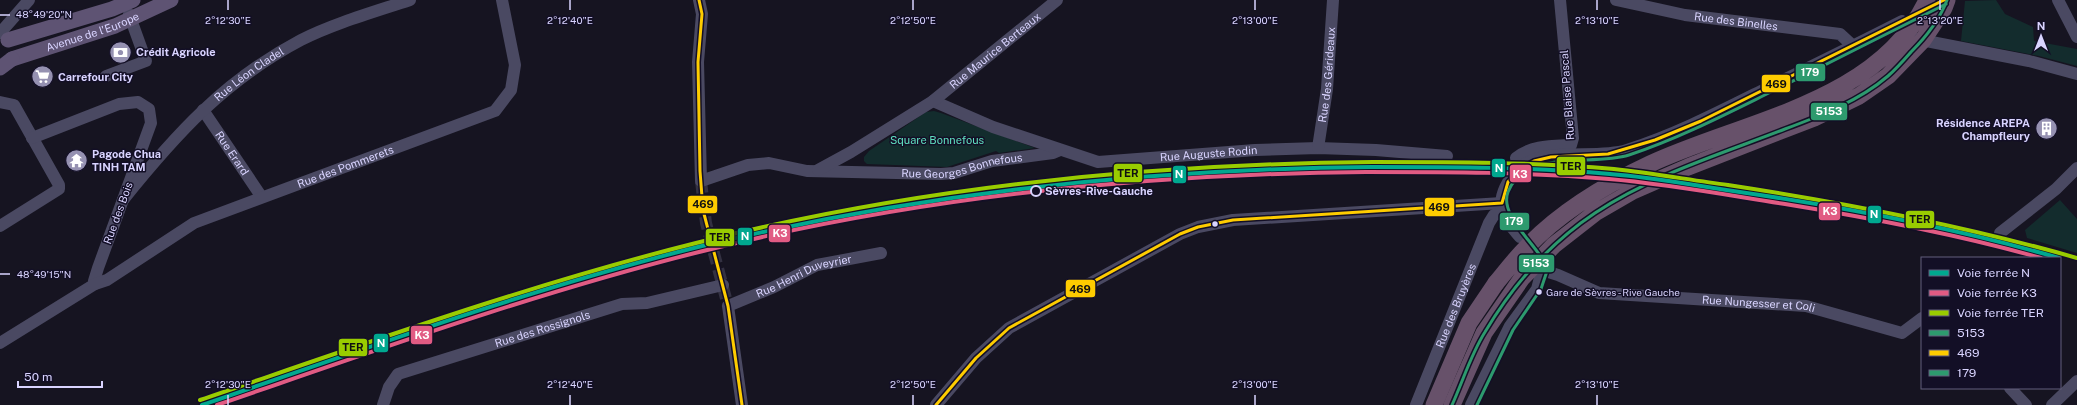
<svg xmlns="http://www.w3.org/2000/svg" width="2077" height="405" viewBox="0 0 2077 405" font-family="'Public Sans',sans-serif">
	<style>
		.green { fill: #132c2d }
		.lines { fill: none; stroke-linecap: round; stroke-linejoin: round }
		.minor-tunnel { stroke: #333142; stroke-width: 12; stroke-dasharray: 12 6; stroke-linecap: butt }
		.minor { stroke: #4a4962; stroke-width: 12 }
		.major { stroke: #5e5373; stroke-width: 15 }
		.highway { stroke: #67516a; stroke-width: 17 }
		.highway-bridge { stroke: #67516a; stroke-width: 17 }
		.bus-1-casing { stroke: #130f26; stroke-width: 6 }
		.bus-2-casing { stroke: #130f26; stroke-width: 6 }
		.bus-3-casing { stroke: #130f26; stroke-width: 6 }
		.bus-1 { stroke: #2d9a6e; stroke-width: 3 }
		.bus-2 { stroke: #fecc00; stroke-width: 3 }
		.bus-3 { stroke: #2d9a6e; stroke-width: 3 }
		.rail-1-casing { stroke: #130f26; stroke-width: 7 }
		.rail-2-casing { stroke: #130f26; stroke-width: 7 }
		.rail-3-casing { stroke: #130f26; stroke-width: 7 }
		.rail-1 { stroke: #00a88f; stroke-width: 4 }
		.rail-2 { stroke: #e15b83; stroke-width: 4 }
		.rail-3 { stroke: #9c0; stroke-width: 4 }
		.ticks { fill: none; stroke: #d9d4ff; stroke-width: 1.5 }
		.stop-dot { fill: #130f26; stroke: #d9d4ff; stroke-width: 2 }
		.bus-dot { fill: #d9d4ff; stroke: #130f26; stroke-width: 1.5 }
		.labels { text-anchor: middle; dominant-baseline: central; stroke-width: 3; stroke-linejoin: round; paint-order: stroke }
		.bus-label { font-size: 10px; fill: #d9d4ff; stroke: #130f26; text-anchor: start }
		.street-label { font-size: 11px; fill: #d9d4ff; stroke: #130f26 }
		.poi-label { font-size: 11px; font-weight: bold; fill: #d9d4ff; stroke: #130f26; text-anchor: start }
		.park-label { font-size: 11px; fill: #5fe0c0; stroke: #130f26 }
		.stop-label { font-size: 11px; font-weight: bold; fill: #d9d4ff; stroke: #130f26; text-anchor: start }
		.ticks-label { font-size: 10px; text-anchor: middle; fill: #d9d4ff; stroke: #130f26; stroke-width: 3; stroke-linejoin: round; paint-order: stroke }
		.line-badge { stroke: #130f26; stroke-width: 1.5 }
		.badge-label { font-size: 11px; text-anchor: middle; font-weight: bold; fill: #fff }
		.pale-badge-label { font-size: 11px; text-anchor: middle; font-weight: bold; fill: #111 }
	</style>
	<rect width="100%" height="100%" fill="#161421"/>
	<path class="green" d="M1996 0 2005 14 2033 27 2034 41 2077 49V66L2039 56 1961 41 1965 1Z
		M934 111 941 113 1035 148 999 153 996 151 947 167 867 164 864 161V157L869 151 926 112Z
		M2060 200 2077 219V253L2027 238 2025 230Z"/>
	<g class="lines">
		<path class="minor-tunnel" d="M701 181 706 223 728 306"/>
		<g class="minor">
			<path id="s1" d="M699 0 702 14 698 62 701 181 748 165 769 163 807 171 941 174 954 173 992 161 1053 153 1060 150"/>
			<path id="s2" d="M1616 0 1685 15 1840 34 1853 46"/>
			<path d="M2058 0 2077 37"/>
			<path d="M0 33 29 0"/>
			<path d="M1916 39 2029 61 2077 74"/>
			<path d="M106 76 146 61 129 14"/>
			<path id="s3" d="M933 101 993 127 1098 162 1255 150 1318 148 1376 150 1447 156"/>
			<path d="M0 102 14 105 59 185V189L0 226"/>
			<path id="s4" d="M203 110 261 196"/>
			<path d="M32 138 119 104 138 102 149 109 151 123 98 268 94 281 95 284"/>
			<path id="s5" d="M1318 148 1327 89 1333 0"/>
			<path d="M1522 166 1516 158C1532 145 1552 146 1571 145L1573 138 1560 0"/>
			<path id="s6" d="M818 170 851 152 933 101 1057 0"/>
			<path id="s7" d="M123 200C176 134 225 80 301 40 335 23 374 12 410 0"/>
			<path d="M2000 233 2056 189 2077 168"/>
			<path d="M1520 237C1514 230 1506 222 1503 212 1497 196 1509 177 1521 167 1546 146 1596 160 1627 150 1674 135 1717 113 1761 91 1808 68 1855 45 1902 21"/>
			<path id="s8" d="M0 343 95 284 107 280 194 223 495 111 511 90 515 65 502 0"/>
			<path d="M2010 388 2026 405"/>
			<path id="s9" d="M383 405 389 387 398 374 622 304 647 303 723 285"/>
			<path id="s10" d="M742 405 728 306 774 287 817 265 881 253"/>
			<path d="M936 405 976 358 1009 328 1180 234 1198 227 1233 220 1502 203"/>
			<path id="s11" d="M1416 405 1489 223 1494 215 1503 212"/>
			<path id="s12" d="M1471 405 1510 326 1537 289 1542 270 1558 275 1599 293 1806 306 1902 333 1922 318"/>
			<path d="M2052 405 2077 381"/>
		</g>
		<g class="major">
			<path d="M8 40 112 9 133 0"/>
			<path id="s13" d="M12 59 115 26 171 0"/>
			<path d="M0 68 12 59"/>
		</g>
		<path class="highway" d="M1434 405 1469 323 1496 283"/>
		<path class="highway-bridge" d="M1496 283C1506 271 1515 259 1526 248 1560 212 1605 185 1650 164 1742 121 1880 102 1927 0
			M1452 405 1484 333 1522 278 1554 245 1595 213 1633 191 1688 167 1814 118 1859 96 1888 76 1923 40 1944 8 1947 0"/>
		<defs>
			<path id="bus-1" d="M1452 405C1463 381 1471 354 1485 332 1513 285 1550 243 1595 213 1652 175 1721 154 1785 129 1820 116 1859 101 1888 76 1896 69 1904 60 1911 52 1926 37 1940 19 1947 0"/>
			<path id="bus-2" d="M699 0 702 14 698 62 700 171 703 210 728 306 742 405
				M936 405 976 358 1009 328 1180 234 1198 227 1233 220 1502 203 1508 182 1519 169 1534 161 1551 157 1608 154 1655 140 1701 121 1944 0"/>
			<path id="bus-3" d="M1477 405 1513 330 1541 289 1547 271C1544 249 1498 218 1508 192 1526 147 1592 167 1629 155 1680 138 1728 113 1775 90 1832 61 1889 33 1946 4"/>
		</defs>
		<use href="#bus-1" class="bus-1-casing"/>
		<use href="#bus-2" class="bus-2-casing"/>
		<use href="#bus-3" class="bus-3-casing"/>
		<use href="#bus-1" class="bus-1"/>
		<use href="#bus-2" class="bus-2"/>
		<use href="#bus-3" class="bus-3"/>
		<defs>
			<path id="rail-1" d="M202 405C367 348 532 288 702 246 921 193 1146 169 1372 167 1451 167 1531 167 1610 174 1651 177 1692 185 1733 191 1843 207 1952 227 2059 258"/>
			<path id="rail-2" d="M217 405C377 350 535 293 699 252 917 197 1141 174 1366 172 1447 172 1528 172 1609 179 1668 184 1727 195 1785 204 1871 218 1957 234 2041 258"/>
			<path id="rail-3" d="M200 400C364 344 528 285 696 243 917 187 1145 164 1373 162 1454 162 1534 162 1614 169 1652 173 1690 180 1728 185 1846 203 1962 225 2077 258"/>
		</defs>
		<use href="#rail-1" class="rail-1-casing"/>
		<use href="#rail-2" class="rail-2-casing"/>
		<use href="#rail-3" class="rail-3-casing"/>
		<use href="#rail-1" class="rail-1"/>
		<use href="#rail-2" class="rail-2"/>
		<use href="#rail-3" class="rail-3"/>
	</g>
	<path class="ticks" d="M228 0V10M570 0V10M913 0V10M1255 0V10M1597 0V10M1940 0V10M0 15H10M0 274H10M228 395V405M570 395V405M913 395V405M1255 395V405M1597 395V405"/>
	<defs>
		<symbol id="bank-disc" viewBox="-11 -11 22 22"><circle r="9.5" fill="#9591b1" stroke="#130f26"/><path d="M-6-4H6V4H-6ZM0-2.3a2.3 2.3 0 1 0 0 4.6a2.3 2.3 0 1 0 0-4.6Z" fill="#fff"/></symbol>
		<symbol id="supermarket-disc" viewBox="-11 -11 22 22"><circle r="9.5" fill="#9591b1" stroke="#130f26"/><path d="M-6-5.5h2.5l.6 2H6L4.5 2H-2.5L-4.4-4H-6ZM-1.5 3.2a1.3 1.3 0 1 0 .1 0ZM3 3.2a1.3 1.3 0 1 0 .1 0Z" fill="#fff"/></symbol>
		<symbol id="building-disc" viewBox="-11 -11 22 22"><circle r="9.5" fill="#9591b1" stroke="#130f26"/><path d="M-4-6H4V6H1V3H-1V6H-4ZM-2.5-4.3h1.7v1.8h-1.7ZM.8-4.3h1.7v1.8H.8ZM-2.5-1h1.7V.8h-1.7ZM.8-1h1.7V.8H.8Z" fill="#fff"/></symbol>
		<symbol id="temple-disc" viewBox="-11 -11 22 22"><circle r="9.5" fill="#9591b1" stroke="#130f26"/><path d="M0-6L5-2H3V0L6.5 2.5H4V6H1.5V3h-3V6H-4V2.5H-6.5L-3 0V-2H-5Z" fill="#fff"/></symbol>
	</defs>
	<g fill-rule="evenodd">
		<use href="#bank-disc" x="108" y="40" width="25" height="25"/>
		<use href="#supermarket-disc" x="30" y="64" width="25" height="25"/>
		<use href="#building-disc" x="2034" y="116" width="25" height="25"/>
		<use href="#temple-disc" x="64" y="148" width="25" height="25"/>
	</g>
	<circle class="stop-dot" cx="1036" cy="191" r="5"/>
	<g class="bus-dot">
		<circle cx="1215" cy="224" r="3.5"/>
		<circle cx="1539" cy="292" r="3.5"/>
	</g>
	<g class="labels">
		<g class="bus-label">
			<text x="1546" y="292">Gare de Sèvres - Rive Gauche</text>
		</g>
		<g class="street-label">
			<text stroke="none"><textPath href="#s2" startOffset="122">Rue des Binelles</textPath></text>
			<text stroke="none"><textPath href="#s13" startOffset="85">Avenue de l'Europe</textPath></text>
			<text stroke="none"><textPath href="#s6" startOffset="214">Rue Maurice Berteaux</textPath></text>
			<text stroke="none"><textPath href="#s5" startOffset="74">Rue des Gérideaux</textPath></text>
			<text stroke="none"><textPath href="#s7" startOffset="179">Rue Léon Cladel</textPath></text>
			<text transform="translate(1567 95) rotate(-94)">Rue Blaise Pascal</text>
			<text stroke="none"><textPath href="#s4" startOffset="52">Rue Erard</textPath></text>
			<text stroke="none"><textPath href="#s3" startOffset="287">Rue Auguste Rodin</textPath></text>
			<text stroke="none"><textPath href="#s1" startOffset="447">Rue Georges Bonnefous</textPath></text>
			<text stroke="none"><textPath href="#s8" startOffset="390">Rue des Pommerets</textPath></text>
			<text transform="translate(118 213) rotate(-70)">Rue des Bois</text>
			<text stroke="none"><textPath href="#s10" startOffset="182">Rue Henri Duveyrier</textPath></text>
			<text stroke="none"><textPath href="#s12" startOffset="375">Rue Nungesser et Coli</textPath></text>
			<text stroke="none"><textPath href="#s11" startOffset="107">Rue des Bruyères</textPath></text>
			<text stroke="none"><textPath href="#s9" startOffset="186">Rue des Rossignols</textPath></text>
		</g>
		<g class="poi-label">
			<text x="136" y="52">Crédit Agricole</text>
			<text x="58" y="77">Carrefour City</text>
			<text x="2030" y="123" text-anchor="end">Résidence AREPA<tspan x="2030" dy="13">Champfleury</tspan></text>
			<text x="92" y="154">Pagode Chua<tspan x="92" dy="13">TINH TAM</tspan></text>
		</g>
		<g class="park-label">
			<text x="937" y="140">Square Bonnefous</text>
		</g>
		<g class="stop-label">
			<text x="1045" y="191">Sèvres-Rive-Gauche</text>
		</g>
	</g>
	<g class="ticks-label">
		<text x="44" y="18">48°49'20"N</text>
		<text x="228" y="24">2°12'30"E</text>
		<text x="570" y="24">2°12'40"E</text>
		<text x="913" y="24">2°12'50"E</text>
		<text x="1255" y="24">2°13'00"E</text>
		<text x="1597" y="24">2°13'10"E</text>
		<text x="1940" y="24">2°13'20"E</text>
		<text x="44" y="278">48°49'15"N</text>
		<text x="228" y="388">2°12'30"E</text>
		<text x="570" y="388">2°12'40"E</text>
		<text x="913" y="388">2°12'50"E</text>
		<text x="1255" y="388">2°13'00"E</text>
		<text x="1597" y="388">2°13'10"E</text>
	</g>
	<g class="line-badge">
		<rect x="1795" y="63" width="31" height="19" rx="4" fill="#2d9a6e"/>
		<rect x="1761" y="74" width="30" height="19" rx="4" fill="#fecc00"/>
		<rect x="1810" y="102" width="38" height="19" rx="4" fill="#2d9a6e"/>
		<rect x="1556" y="156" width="30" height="20" rx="4" fill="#9c0"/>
		<rect x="1491" y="158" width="15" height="20" rx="4" fill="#00a88f"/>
		<rect x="1113" y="163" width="30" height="20" rx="4" fill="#9c0"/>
		<rect x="1509" y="164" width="23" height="19" rx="4" fill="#e15b83"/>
		<rect x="1172" y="165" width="15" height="19" rx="4" fill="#00a88f"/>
		<rect x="687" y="195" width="31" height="19" rx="4" fill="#fecc00"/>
		<rect x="1424" y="197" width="31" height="20" rx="4" fill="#fecc00"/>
		<rect x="1818" y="202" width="23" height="19" rx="4" fill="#e15b83"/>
		<rect x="1867" y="205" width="15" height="19" rx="4" fill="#00a88f"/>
		<rect x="1905" y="210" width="30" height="19" rx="4" fill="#9c0"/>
		<rect x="1499" y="212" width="31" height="19" rx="4" fill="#2d9a6e"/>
		<rect x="768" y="224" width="23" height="19" rx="4" fill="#e15b83"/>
		<rect x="737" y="227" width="16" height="19" rx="4" fill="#00a88f"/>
		<rect x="705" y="228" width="30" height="19" rx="4" fill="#9c0"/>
		<rect x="1518" y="254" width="37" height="19" rx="4" fill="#2d9a6e"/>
		<rect x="1065" y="279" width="31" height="19" rx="4" fill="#fecc00"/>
		<rect x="410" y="325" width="23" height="20" rx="4" fill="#e15b83"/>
		<rect x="373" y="333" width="16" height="20" rx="4" fill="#00a88f"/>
		<rect x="338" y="338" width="30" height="19" rx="4" fill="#9c0"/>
	</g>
	<g class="badge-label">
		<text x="1810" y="76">179</text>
		<text x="1829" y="115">5153</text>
		<text x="1499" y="172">N</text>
		<text x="1520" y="178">K3</text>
		<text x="1179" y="178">N</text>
		<text x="1830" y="215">K3</text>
		<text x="1874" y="218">N</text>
		<text x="1514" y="225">179</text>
		<text x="780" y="237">K3</text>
		<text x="745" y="240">N</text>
		<text x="1536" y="267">5153</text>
		<text x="422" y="339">K3</text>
		<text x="381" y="347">N</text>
	</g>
	<g class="pale-badge-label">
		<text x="1776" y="88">469</text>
		<text x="1571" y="170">TER</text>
		<text x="1128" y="177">TER</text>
		<text x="703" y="208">469</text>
		<text x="1439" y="211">469</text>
		<text x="1920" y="223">TER</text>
		<text x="720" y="241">TER</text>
		<text x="1080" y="293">469</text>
		<text x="353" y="351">TER</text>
	</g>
	<rect x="1921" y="257" width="140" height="132" fill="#130f26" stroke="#625e7d"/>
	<rect x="1929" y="270" width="20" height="6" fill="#00a88f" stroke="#625e7d"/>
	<text x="1957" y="277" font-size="12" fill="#d9d4ff">Voie ferrée N</text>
	<rect x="1929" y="290" width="20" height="6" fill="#e15b83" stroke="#625e7d"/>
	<text x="1957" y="297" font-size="12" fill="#d9d4ff">Voie ferrée K3</text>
	<rect x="1929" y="310" width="20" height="6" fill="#99cc00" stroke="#625e7d"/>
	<text x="1957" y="317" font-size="12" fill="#d9d4ff">Voie ferrée TER</text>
	<rect x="1929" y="330" width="20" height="6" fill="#2d9a6e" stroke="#625e7d"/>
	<text x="1957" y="337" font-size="12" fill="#d9d4ff">5153</text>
	<rect x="1929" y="350" width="20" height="6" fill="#fecc00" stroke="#625e7d"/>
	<text x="1957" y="357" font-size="12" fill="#d9d4ff">469</text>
	<rect x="1929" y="370" width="20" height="6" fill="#2d9a6e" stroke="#625e7d"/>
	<text x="1957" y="377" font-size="12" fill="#d9d4ff">179</text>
	<g transform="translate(2041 36)" stroke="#130f26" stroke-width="3" paint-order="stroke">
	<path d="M0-3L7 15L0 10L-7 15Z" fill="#d9d4ff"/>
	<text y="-6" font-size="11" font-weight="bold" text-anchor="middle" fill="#d9d4ff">N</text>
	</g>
	<path d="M18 381v6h84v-6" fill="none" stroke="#d9d4ff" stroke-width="2"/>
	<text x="24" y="381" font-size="12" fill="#d9d4ff" stroke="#130f26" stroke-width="3" paint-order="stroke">50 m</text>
</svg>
